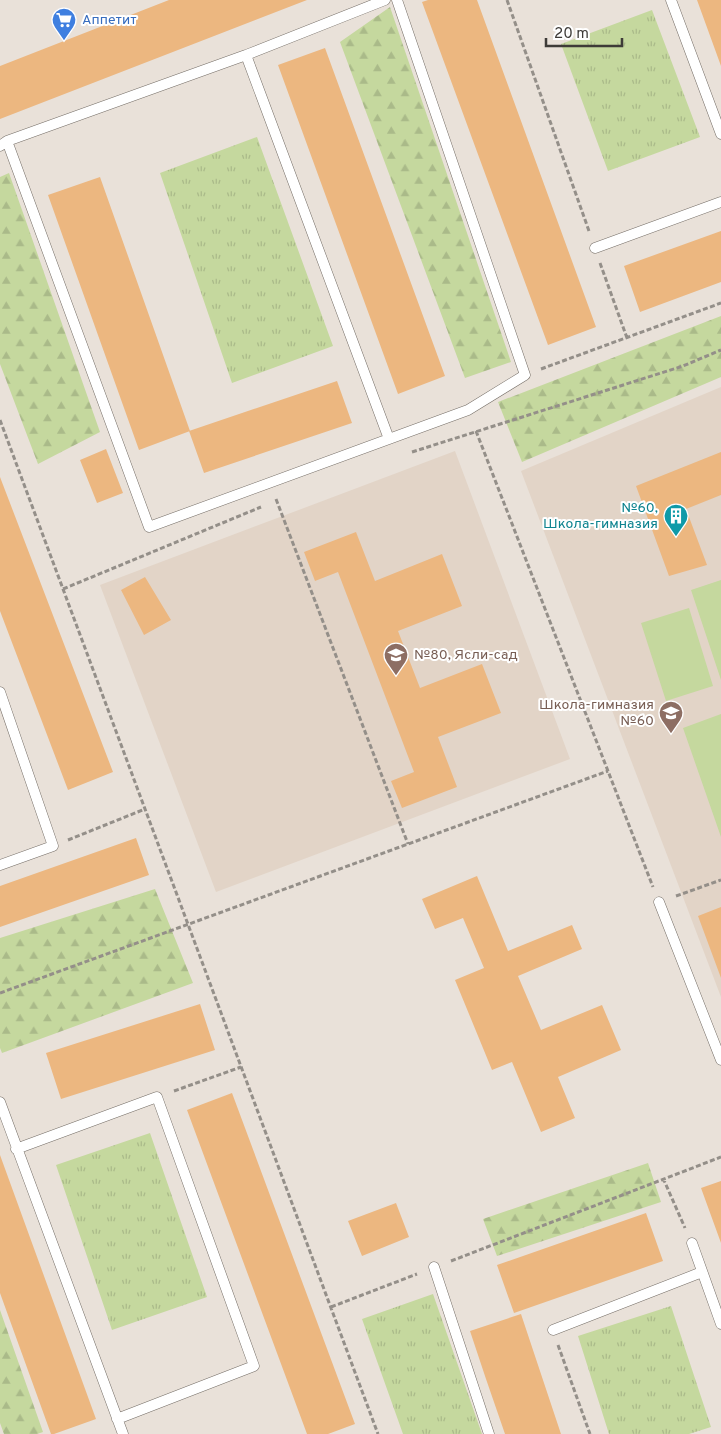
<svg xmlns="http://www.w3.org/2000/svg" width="721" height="1434" viewBox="0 0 721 1434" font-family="Overpass,sans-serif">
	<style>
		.built { fill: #e2d4c7 }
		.forest { fill: url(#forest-firs) }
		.park { fill: url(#park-tufts) }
		.pitch { fill: #c5d89e }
		.building { fill: #ecb780 }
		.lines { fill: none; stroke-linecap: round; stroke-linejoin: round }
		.service-casing { stroke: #756e67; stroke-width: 11 }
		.path { stroke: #948f89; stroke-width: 3; stroke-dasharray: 5 2.5; stroke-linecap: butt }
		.service { stroke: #fff; stroke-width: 10 }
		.labels { text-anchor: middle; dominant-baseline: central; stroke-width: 4; stroke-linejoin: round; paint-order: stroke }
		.shop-label { font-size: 14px; fill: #366cbe; stroke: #fff; text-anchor: start }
		.culture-label { font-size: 14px; fill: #0d838f; stroke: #fff; text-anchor: end }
		.education-label { font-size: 14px; fill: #785e54; stroke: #fff; text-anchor: start }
	</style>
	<defs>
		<pattern id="forest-firs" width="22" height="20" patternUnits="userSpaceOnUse" patternTransform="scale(1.25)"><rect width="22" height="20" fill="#c5d89e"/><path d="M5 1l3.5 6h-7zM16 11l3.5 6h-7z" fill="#aaba89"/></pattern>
		<pattern id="park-tufts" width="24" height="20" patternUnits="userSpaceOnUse" patternTransform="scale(1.25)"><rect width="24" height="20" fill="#c5d89e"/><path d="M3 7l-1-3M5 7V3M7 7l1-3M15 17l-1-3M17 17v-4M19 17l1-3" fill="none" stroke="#aaba89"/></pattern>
	</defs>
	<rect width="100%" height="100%" fill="#e9e1d9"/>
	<path class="built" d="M721 387V997L521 471Z
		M455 451 570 759 216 892 100 585Z"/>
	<path class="forest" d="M390 7 511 362 465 378 340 42Z
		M9 173 100 432 38 464 0 364V177Z
		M721 316V377L522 462 498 402Z
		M155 889 193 983 2 1053 0 1048V938Z
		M648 1163 661 1202 497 1256 483 1219Z
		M0 1310 43 1432 37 1434H4L0 1423Z"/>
	<path class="park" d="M652 10 700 137 608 171 561 44Z
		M257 137 333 346 232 383 160 173Z
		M150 1133 207 1297 112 1330 56 1165Z
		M433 1294 482 1434H403L362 1319Z
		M671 1306 711 1427 689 1434H609L578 1336Z"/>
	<path class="pitch" d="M721 580V680L691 590Z
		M689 608 713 686 666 701 641 623Z
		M721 714V837L683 728Z"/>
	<path class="building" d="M169 0H307L0 119V66Z
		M428 0H477L596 327 548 345 422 2Z
		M697 0H721V66Z
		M325 48 445 376 398 394 278 65Z
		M100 177 190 431 139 450 48 195Z
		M721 231V282L640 312 624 266Z
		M337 381 352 423 204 473 189 431Z
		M106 449 123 493 97 503 80 460Z
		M721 452V495L686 509 707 565 669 576 636 486Z
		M0 477 113 772 68 790 0 611Z
		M356 532 375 581 442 554 462 606 398 631 420 688 482 664 501 713 438 737 457 787 402 808 391 781 414 772 338 572 315 581 304 552Z
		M145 577 171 620 144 635 121 590Z
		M136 838 149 875 0 927V886Z
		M477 876 508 951 572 925 582 949 518 976 541 1030 602 1005 621 1050 558 1077 575 1118 541 1132 512 1062 492 1070 455 980 484 968 463 918 435 929 422 899Z
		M721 907V978L698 916Z
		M200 1004 215 1050 61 1099 46 1053Z
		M232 1093 355 1424 328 1434H307L187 1110Z
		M0 1155 96 1419 54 1434H51L0 1293Z
		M721 1181V1243L701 1188Z
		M396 1203 409 1237 362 1256 348 1221Z
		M646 1213 663 1261 514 1313 497 1265Z
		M521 1314 561 1434H505L486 1379 470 1331Z"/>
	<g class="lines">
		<defs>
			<path id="service" d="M671 0 721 134
				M246 55 389 439
				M7 141 246 55 385 0
				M0 146 7 141 149 527 468 410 525 375 397 0
				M595 248 721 202
				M0 692 53 846 0 865
				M659 902 721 1060
				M0 1102 123 1434
				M16 1149 157 1097 254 1366 117 1419
				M692 1243 721 1324
				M434 1267 489 1434
				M553 1330 702 1272"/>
		</defs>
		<use href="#service" class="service-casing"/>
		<path class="path" d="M507 0 589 231
			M600 263 627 338
			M541 369 721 303
			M0 420 378 1434
			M476 431 653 887
			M412 452 683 366 721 350
			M276 499 408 844
			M63 589 261 507
			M68 840 145 809
			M676 896 721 880
			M0 993 608 771
			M174 1091 241 1067
			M663 1178 685 1228
			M451 1261 721 1157
			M331 1307 417 1274
			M558 1345 590 1434"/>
		<use href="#service" class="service"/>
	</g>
	<defs>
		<symbol id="supermarket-pin" viewBox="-11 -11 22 30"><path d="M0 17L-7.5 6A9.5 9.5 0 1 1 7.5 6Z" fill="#3f7fe0" stroke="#fff"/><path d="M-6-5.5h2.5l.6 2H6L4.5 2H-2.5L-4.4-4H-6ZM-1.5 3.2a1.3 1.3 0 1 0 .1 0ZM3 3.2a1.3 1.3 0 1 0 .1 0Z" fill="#fff"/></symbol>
		<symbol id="building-pin" viewBox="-11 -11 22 30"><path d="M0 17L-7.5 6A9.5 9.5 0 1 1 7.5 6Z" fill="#0f9aa8" stroke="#fff"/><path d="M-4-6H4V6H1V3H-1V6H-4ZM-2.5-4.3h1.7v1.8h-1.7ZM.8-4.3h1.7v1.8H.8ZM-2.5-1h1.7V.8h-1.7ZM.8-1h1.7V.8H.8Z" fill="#fff"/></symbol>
		<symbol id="school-pin" viewBox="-11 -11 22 30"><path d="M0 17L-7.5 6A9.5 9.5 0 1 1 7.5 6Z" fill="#8d6e63" stroke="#fff"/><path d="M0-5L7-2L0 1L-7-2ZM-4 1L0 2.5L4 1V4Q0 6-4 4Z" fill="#fff"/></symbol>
	</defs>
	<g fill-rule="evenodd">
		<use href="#supermarket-pin" x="50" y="6" width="28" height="38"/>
		<use href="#building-pin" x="662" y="502" width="28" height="38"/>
		<use href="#school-pin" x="382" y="641" width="28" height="38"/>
		<use href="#school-pin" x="657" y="699" width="28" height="38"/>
	</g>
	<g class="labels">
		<g class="shop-label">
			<text x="82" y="20">Аппетит</text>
		</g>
		<g class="culture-label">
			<text x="658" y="508">№60,<tspan x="658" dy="16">Школа-гимназия</tspan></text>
		</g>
		<g class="education-label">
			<text x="414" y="655">№80, Ясли-сад</text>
			<text x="654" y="705" text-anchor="end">Школа-гимназия<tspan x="654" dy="16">№60</tspan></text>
		</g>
	</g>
	<path d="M546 38v8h76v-8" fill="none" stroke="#3e3b38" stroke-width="2.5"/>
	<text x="554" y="38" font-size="15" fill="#3e3b38" stroke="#ffffff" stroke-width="4" paint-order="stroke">20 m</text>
</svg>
